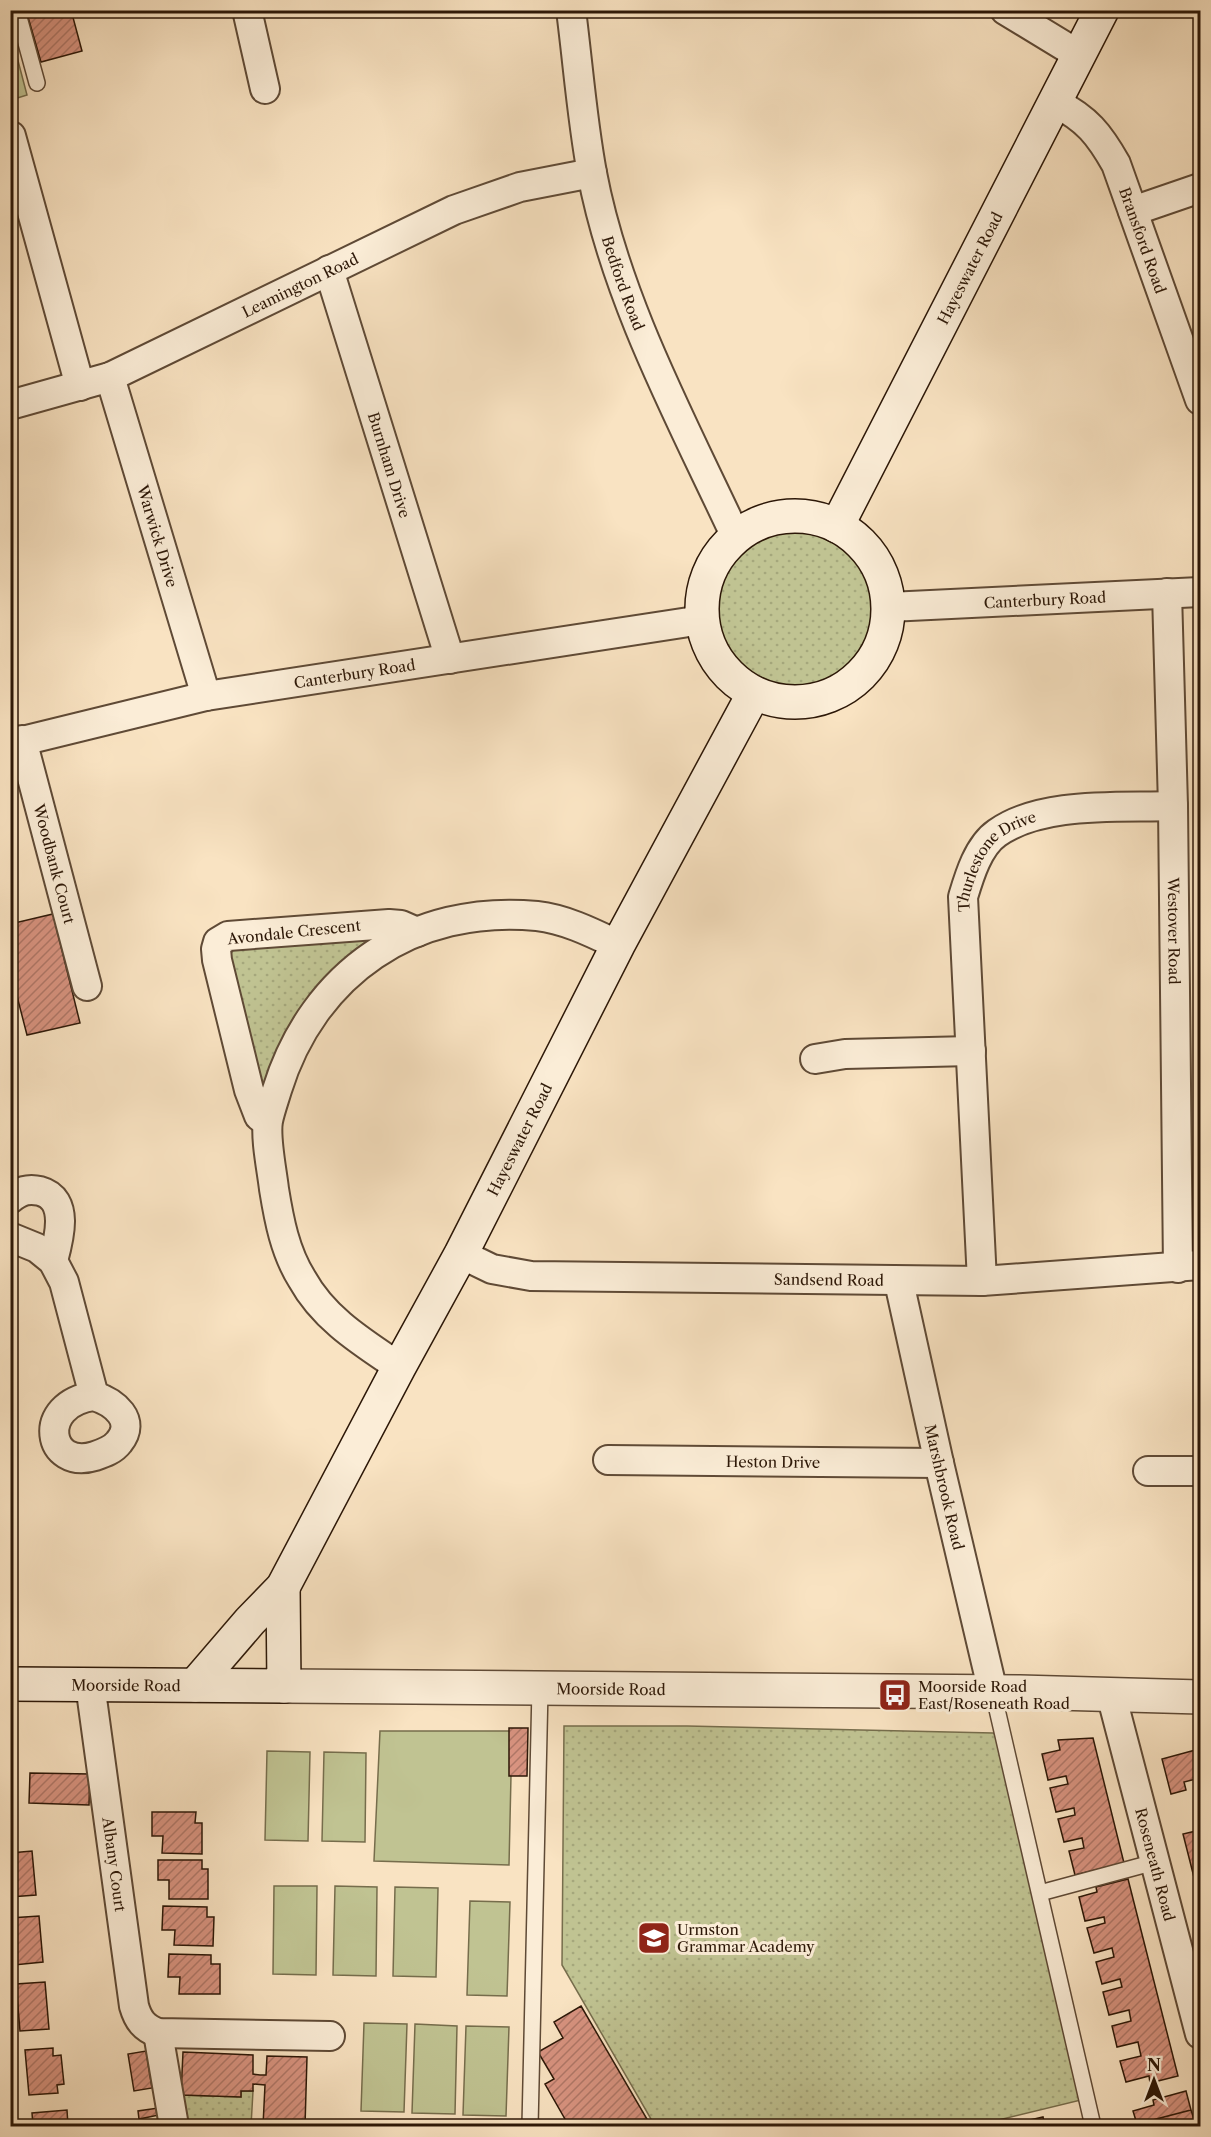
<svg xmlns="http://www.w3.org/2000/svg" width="1211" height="2137" viewBox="0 0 1211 2137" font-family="'Libre Caslon Text',serif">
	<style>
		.grass { fill: url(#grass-dots); stroke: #766d4c; stroke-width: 1.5 }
		.garden { fill: #c0c392; stroke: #766d4c; stroke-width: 1.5 }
		.building { fill: url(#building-hatch); stroke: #2c1707; stroke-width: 1.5 }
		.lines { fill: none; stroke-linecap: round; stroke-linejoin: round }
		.service-casing { stroke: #5f4a36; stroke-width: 18 }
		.minor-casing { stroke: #5f4a36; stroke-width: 32 }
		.tertiary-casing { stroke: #5f4a36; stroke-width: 36 }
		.secondary-casing { stroke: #2c1707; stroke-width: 36 }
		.service { stroke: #fbedd7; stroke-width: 15 }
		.minor { stroke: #fbedd7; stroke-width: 28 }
		.tertiary { stroke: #fbedd7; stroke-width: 33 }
		.secondary { stroke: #fbedd7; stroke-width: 33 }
		.labels { text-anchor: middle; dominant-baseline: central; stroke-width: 6; stroke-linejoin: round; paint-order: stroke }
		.street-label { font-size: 15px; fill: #2c1707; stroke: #fbedd7 }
		.poi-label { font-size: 15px; fill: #2c1707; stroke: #fbedd7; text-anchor: start }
	</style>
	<defs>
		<pattern id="grass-dots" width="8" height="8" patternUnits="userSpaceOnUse" patternTransform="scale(1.5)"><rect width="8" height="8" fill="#c0c392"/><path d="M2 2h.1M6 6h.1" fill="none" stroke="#a5a77c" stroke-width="1.8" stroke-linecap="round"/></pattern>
		<pattern id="building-hatch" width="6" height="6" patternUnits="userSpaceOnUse" patternTransform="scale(1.5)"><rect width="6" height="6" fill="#d89380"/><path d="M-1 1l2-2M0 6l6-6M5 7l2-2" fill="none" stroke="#af7767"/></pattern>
	</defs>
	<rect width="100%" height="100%" fill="#f9e3c2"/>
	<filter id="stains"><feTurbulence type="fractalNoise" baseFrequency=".00333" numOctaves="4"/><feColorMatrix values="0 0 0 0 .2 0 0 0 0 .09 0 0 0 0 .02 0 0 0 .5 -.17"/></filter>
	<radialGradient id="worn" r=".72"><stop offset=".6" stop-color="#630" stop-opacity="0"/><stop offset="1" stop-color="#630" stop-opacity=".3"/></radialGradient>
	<path class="grass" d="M716 610a79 79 0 1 1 158 0a79 79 0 1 1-158 0Z
		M368 939 369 942 267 1084 261 1088 228 958 236 946Z
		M564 1726H687L993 1733 997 1736 1081 2100 974 2126H655L562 1965Z
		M241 2091H253L251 2126H187L181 2095 241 2097Z"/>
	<path class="garden" d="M11 34 27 95 11 100H10Z
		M380 1731H512L509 1865 374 1861Z
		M267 1751 310 1752 308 1841 265 1840Z
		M324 1752 366 1753 365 1842 322 1841Z
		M274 1886H317L316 1975 273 1974Z
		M335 1886 377 1887 376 1976 333 1975Z
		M395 1887 438 1888 436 1977 393 1976Z
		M470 1901 510 1902 507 1996 467 1995Z
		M364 2023 407 2024 404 2112 361 2111Z
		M415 2024 457 2026 455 2114 412 2113Z
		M466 2026 509 2027 506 2116 463 2115Z"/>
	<path class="building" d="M26 10H71L82 51 41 62Z
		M53 914 80 1023 27 1035 10 969V924Z
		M509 1728H528L527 1776H509Z
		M1093 1738 1124 1863 1075 1875 1069 1851 1084 1848 1082 1838 1064 1842 1058 1819 1075 1815 1074 1808 1056 1812 1050 1788 1068 1784 1066 1776 1048 1780 1042 1754 1060 1750 1058 1740Z
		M1199 1749 1200 1778 1184 1782 1186 1790 1171 1794 1162 1759Z
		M30 1773 90 1774 89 1805 29 1803Z
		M152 1812H196L195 1823H202V1854L162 1853 163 1836H152Z
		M1200 1830V1901L1183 1834Z
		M32 1851 36 1895 10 1897V1853Z
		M158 1860H202V1869H208V1899H169V1880H158Z
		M1128 1879 1178 2076 1150 2083 1149 2076 1126 2082 1120 2061 1141 2056 1138 2042 1117 2047 1112 2026 1131 2021 1129 2010 1109 2015 1103 1992 1122 1987 1120 1979 1102 1984 1096 1962 1114 1957 1112 1948 1094 1953 1087 1928 1105 1923 1104 1917 1085 1921 1079 1897 1097 1892 1096 1887Z
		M163 1906 207 1907V1917H214L213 1946 174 1945 175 1930H162Z
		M39 1916 43 1962 14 1965 10 1918Z
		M169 1954 211 1955V1964H220V1994H179L180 1977H168Z
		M45 1982 49 2029 20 2031 16 1984Z
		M581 2006 651 2126H569L545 2084 554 2079 538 2052 563 2038 554 2022Z
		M53 2048V2056L61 2055 64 2084 57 2085 58 2093 29 2095 25 2050Z
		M146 2051 152 2088 134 2091 128 2054Z
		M183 2052 253 2055V2074L260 2075H266L267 2056 307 2057 305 2126H263L265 2085 253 2084V2091H241V2097L181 2095Z
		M1186 2091 1191 2110 1137 2124 1133 2111 1154 2105 1153 2100Z
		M158 2108 159 2115 139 2119 138 2111Z
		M67 2110 68 2126H33L32 2113Z
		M1191 2110 1196 2126H1138L1137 2124Z
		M1043 2117 1045 2126H1005Z
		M159 2120 160 2126H140V2123Z"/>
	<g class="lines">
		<defs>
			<path id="service" d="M17 10 37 83
				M993 1692 1093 2126
				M1040 1893 1155 1862
				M530 2126 540 1689"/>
			<g id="minor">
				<path d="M247 10 265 89"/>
				<path id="s1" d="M571 10C578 64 582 120 592 173 616 300 682 421 736 537"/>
				<path d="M1005 10 1079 55"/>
				<path id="s2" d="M1056 103C1087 119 1099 134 1116 164L1200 400"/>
				<path d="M11 136 80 386"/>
				<path d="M1133 211 1200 188"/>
				<path id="s3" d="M329 270 450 659"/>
				<path id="s4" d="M110 377 206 696"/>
				<path id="s5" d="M10 405 110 377 454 210 520 187 592 173"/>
				<path id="s6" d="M1167 593 1173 806 1178 1268"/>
				<path id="s7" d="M889 607 1200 592"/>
				<path id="s8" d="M22 740 87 986"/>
				<path id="s9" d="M10 744 206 696 702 620"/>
				<path d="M815 1059 845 1054 971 1051"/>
				<path d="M267 1122 259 1116 249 1090 217 960 216 949 218 942 228 936 389 924 401 925 417 932"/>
				<path d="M10 1199C20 1191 28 1188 40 1191 70 1199 59 1239 53 1261"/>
				<path d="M10 1237 37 1248 53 1261 64 1282 94 1396"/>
				<path id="s10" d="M461 1254 492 1269 531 1276 982 1281 1200 1265"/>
				<path id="s11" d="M982 1281 963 897C969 877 978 846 997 833 1042 801 1119 808 1173 806"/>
				<path id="s12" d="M899 1282 939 1463 993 1692"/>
				<path d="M399 1367C362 1342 324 1319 302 1279 285 1252 279 1220 274 1189 272 1171 265 1138 268 1121 270 1111 274 1100 277 1090 313 973 413 904 537 916 565 919 593 933 618 945"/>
				<path d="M94 1396C114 1402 137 1420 119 1442 113 1450 104 1453 95 1456 47 1471 35 1404 94 1396Z"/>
				<path id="s13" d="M608 1460 939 1463"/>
				<path d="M1148 1471H1200"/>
				<path id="s14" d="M90 1684 134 2006C138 2020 144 2028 158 2033L330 2036"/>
				<path id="s15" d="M1111 1694 1200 2034"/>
				<path d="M158 2033 174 2126"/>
			</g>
			<g id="tertiary">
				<path id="s16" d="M284 1686 1020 1692 1200 1697"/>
			</g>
			<g id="secondary">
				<circle cx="795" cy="609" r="93"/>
				<path id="s17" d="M837 526 1102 10"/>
				<path id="s18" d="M10 1684 284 1686 283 1587"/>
				<path id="s19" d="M195 1685 250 1621 283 1587 399 1367 461 1254 618 945 754 693"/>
			</g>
		</defs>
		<use href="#service" class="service-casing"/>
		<use href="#minor" class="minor-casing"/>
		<use href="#tertiary" class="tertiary-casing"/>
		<use href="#secondary" class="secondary-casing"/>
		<use href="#service" class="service"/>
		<use href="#minor" class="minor"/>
		<use href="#tertiary" class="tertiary"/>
		<use href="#secondary" class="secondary"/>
	</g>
	<defs>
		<symbol id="bus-square" viewBox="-11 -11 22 22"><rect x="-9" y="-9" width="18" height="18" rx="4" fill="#8f2418" stroke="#fbedd7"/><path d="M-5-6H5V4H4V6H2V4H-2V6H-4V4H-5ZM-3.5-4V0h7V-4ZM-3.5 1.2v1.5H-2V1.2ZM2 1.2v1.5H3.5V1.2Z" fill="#fff"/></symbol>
		<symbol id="school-square" viewBox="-11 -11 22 22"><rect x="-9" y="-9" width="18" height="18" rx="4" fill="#8f2418" stroke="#fbedd7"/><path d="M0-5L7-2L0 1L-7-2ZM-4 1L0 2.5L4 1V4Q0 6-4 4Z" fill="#fff"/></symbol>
	</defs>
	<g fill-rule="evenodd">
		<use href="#bus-square" x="876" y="1676" width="38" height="38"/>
		<use href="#school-square" x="635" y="1919" width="38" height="38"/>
	</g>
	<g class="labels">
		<g class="street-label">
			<text stroke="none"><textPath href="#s2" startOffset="168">Bransford Road</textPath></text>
			<text stroke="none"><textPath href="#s17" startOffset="290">Hayeswater Road</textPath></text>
			<text stroke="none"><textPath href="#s1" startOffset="279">Bedford Road</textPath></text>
			<text stroke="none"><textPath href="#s5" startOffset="315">Leamington Road</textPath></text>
			<text stroke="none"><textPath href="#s3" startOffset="204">Burnham Drive</textPath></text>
			<text stroke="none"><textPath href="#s4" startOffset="166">Warwick Drive</textPath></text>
			<text stroke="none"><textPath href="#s7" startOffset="156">Canterbury Road</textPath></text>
			<text stroke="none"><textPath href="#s9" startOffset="352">Canterbury Road</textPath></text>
			<text stroke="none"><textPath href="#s8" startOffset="128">Woodbank Court</textPath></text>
			<text stroke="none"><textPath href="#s11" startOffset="435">Thurlestone Drive</textPath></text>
			<text stroke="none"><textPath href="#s6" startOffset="338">Westover Road</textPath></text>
			<text transform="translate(294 932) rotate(-6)">Avondale Crescent</text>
			<text stroke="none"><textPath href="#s19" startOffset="638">Hayeswater Road</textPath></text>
			<text stroke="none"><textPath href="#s10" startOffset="372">Sandsend Road</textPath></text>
			<text stroke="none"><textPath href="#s13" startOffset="165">Heston Drive</textPath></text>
			<text stroke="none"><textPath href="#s12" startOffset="210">Marshbrook Road</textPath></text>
			<text stroke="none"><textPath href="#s18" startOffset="116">Moorside Road</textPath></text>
			<text stroke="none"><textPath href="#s16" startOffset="327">Moorside Road</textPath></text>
			<text stroke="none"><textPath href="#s14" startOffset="182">Albany Court</textPath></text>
			<text stroke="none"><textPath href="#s15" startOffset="176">Roseneath Road</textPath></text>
		</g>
		<g class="poi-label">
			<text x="918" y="1686">Moorside Road<tspan x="918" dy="17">East/Roseneath Road</tspan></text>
			<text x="677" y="1929">Urmston<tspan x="677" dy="17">Grammar Academy</tspan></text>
		</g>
	</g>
	<rect width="1211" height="2137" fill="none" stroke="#f9e3c2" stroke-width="36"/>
	<rect x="12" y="12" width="1187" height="2113" fill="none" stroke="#2c1707" stroke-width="3"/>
	<rect x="18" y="18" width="1175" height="2101" fill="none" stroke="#2c1707" stroke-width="1.5"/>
	<g transform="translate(1154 2080)" stroke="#fbedd7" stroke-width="4.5" paint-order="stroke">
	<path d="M0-4.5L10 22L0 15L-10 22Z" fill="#2c1707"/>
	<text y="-9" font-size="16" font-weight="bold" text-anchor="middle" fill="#2c1707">N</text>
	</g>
	<rect width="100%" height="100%" filter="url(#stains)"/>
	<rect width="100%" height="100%" fill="url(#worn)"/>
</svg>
